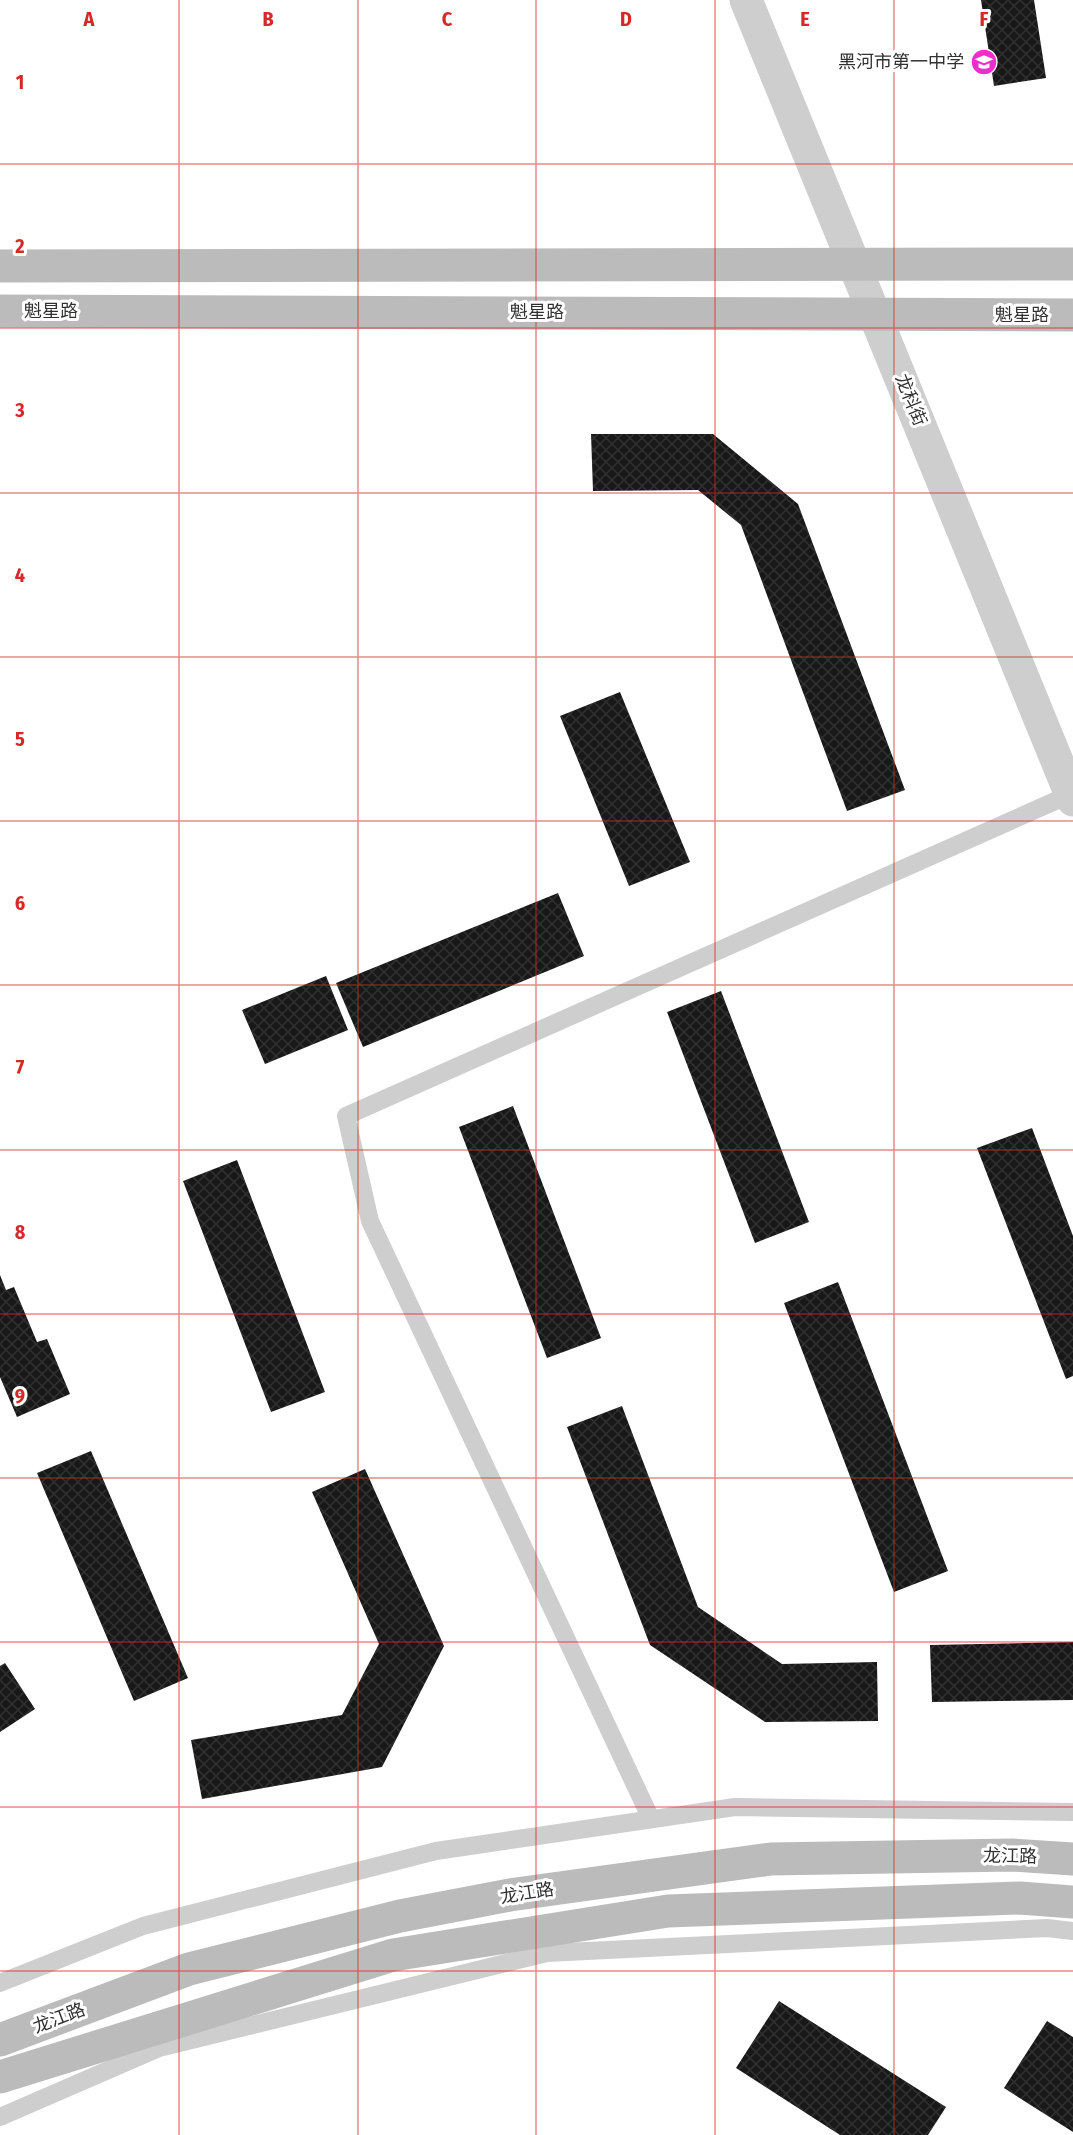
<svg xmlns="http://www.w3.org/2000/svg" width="1073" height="2135" viewBox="0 0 1073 2135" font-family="'Fira Sans Condensed','Noto Sans SC',sans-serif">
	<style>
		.building { fill: url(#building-cross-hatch) }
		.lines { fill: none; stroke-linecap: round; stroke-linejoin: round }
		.lane { stroke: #cecece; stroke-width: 18 }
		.street { stroke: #cecece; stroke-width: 33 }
		.secondary { stroke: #bbb; stroke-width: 33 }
		.grid { fill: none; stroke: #d62828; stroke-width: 1.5; stroke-opacity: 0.55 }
		.labels { text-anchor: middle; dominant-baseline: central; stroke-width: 6; stroke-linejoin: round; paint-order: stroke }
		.poi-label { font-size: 18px; fill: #313131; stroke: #fff; text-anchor: end }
		.street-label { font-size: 18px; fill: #313131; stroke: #fff }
		.grid-label { font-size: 20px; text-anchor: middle; font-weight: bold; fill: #d62828; stroke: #fff; stroke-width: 6; stroke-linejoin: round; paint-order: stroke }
	</style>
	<defs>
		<pattern id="building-cross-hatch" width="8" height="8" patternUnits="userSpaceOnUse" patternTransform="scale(1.5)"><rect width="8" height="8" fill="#181818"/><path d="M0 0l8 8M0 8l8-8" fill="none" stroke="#313131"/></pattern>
	</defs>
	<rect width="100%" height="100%" fill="#fff"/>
	<path class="building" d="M981 0H1034L1046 78 994 86Z
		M591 434H713L798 504 905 790 847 811 741 525 698 490 593 491Z
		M620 692 690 862 629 886 560 716Z
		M558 893 584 956 363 1047 336 983Z
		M326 976 348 1030 265 1064 242 1010Z
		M721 991 809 1222 755 1243 667 1012Z
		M513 1106 601 1338 547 1358 459 1127Z
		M1032 1128 1073 1236V1376L1066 1379 977 1148Z
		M237 1160 325 1392 271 1412 183 1181Z
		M0 1275 6 1290 14 1287 37 1342 47 1339 70 1394 17 1417 0 1377Z
		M838 1282 948 1571 894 1592 784 1303Z
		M622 1406 698 1607 782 1664 877 1662 878 1721 765 1722 650 1645 567 1427Z
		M91 1451 188 1678 134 1701 37 1473Z
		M365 1469 444 1646 382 1767 202 1799 191 1740 342 1715 379 1644 312 1492Z
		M1073 1642V1700L932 1702 930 1645Z
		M5 1663 35 1709 0 1732V1666Z
		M779 2001 946 2107 928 2135H840L736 2068Z
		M1047 2021 1073 2037V2132L1004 2088Z"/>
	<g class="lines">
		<path class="lane" d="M651 1819 370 1221 346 1116 1071 794
			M0 1983 143 1926 436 1851 735 1807 1073 1812
			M0 2117 159 2048 547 1953 1047 1928 1073 1931"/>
		<path class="street" d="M746 0 1073 800"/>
		<path class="secondary" d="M0 266 1073 264
			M0 311 1073 315
			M0 2040 189 1969 400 1916 510 1895 771 1859 1012 1855 1073 1859
			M0 2077 393 1955 668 1911 1020 1898 1073 1902"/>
	</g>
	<path class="grid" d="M179 0V2135M358 0V2135M536 0V2135M715 0V2135M894 0V2135M0 164H1073M0 328H1073M0 493H1073M0 657H1073M0 821H1073M0 985H1073M0 1150H1073M0 1314H1073M0 1478H1073M0 1642H1073M0 1807H1073M0 1971H1073"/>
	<defs>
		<symbol id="school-disc" viewBox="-11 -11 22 22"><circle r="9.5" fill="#ee2dce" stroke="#fff"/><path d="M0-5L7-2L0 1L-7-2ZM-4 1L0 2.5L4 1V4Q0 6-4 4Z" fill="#fff"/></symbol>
	</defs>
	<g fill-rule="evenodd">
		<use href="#school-disc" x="969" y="47" width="30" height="30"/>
	</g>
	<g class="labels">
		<g class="poi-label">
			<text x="964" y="62">黑河市第一中学</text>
		</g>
		<g class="street-label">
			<text x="51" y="311">魁星路</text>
			<text x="537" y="312">魁星路</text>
			<text x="1022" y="315">魁星路</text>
			<text transform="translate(911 400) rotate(68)">龙科街</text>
			<text transform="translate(1010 1856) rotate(1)">龙江路</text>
			<text transform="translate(527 1893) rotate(-9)">龙江路</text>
			<text transform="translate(59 2018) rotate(-21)">龙江路</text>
		</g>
	</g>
	<g class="grid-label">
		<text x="89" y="26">A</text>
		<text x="268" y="26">B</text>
		<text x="447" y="26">C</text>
		<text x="626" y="26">D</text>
		<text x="805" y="26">E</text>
		<text x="984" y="26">F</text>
		<text x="20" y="89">1</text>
		<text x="20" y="253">2</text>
		<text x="20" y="417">3</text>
		<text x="20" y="582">4</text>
		<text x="20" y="746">5</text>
		<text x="20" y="910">6</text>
		<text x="20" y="1074">7</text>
		<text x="20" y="1239">8</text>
		<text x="20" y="1403">9</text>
	</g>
</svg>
